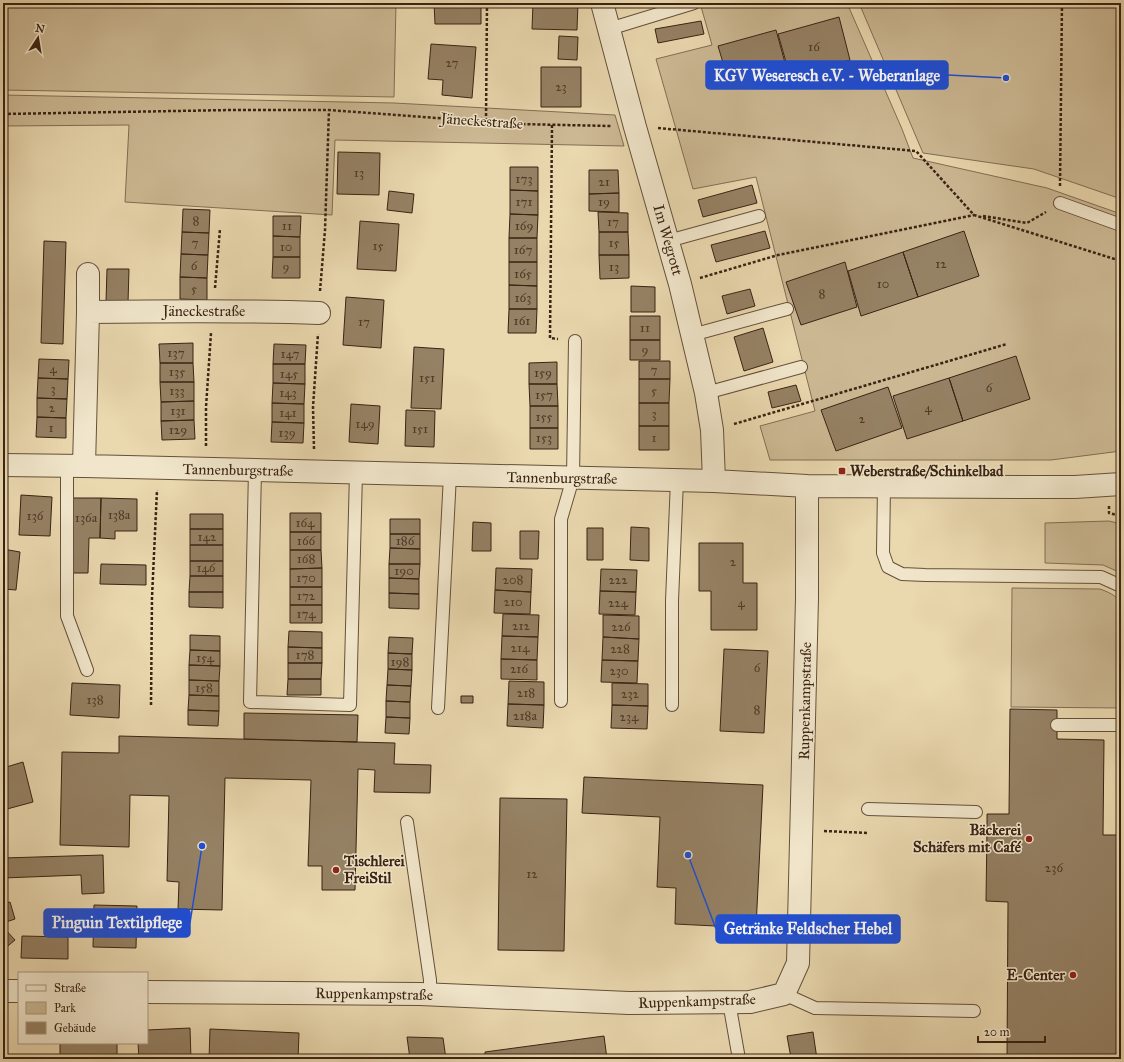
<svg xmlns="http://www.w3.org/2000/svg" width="1124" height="1062" viewBox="0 0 1124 1062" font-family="'IM FELL Great Primer',serif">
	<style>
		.green { fill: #ccb994; stroke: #826e54 }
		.building { fill: #958164; stroke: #392313 }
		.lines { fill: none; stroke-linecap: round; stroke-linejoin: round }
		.service-casing { stroke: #65503a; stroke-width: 14 }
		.minor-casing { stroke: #65503a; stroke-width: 24 }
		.path { stroke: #392313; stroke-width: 2.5; stroke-dasharray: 3 2; stroke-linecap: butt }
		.service { stroke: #f1e6cb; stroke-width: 12 }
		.minor { stroke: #f1e6cb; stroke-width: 22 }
		.poi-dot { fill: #8f2418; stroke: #f1e6cb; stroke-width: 1.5 }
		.labels { text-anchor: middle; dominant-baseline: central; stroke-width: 3; stroke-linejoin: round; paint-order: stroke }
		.number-label { font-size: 13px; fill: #503a27 }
		.street-label { font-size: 15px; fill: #392313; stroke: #f1e6cb }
		.poi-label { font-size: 15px; font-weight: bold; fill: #392313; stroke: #f1e6cb; text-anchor: start }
		.leader { fill: none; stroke: #1d4ed8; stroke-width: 1.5 }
		.callout-dot { fill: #1d4ed8; stroke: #f1e6cb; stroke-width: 1.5 }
		.callout { fill: #1d4ed8; stroke: #1d4ed8; stroke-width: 1.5 }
		.callout-label { font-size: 16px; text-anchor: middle; font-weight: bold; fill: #fff }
	</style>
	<rect width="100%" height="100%" fill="#ead8af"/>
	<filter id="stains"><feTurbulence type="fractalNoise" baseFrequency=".005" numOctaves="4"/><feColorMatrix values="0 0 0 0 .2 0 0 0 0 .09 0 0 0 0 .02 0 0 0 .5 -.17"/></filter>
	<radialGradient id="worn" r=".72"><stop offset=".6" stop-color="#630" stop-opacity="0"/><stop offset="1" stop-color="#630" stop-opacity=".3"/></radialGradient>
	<path class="green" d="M3 3H396L394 97 3 90Z
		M700 3H847L902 129 913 158 1047 188 1121 214V451L1051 460H770L760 426 815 411 756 177 693 189 656 59 712 45Z
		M859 3H1121V199L1034 169 923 153Z
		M3 95 394 103 615 115 624 146 335 140 332 215 125 202 129 125 3 126Z
		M1109 521 1121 524V573L1103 565 1045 563V523Z
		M1012 588 1100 589C1108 592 1116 595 1121 603V708L1011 707Z"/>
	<path class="building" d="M434 3H481V24H435Z
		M533 3H578L577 30 532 29Z
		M839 17 850 60 790 76 778 34Z
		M701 21 704 34 658 43 655 29Z
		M776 30 787 70 730 86 718 46Z
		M559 36 578 37 577 60 558 59Z
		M431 44 476 47 472 98 442 95 443 80 428 79Z
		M541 67H581V107H541Z
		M338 152 380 153 379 195 337 194Z
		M510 167H538V191L510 190Z
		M589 170H618L619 193 589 194Z
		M752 185 757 203 703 217 698 200Z
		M510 190 538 191V215L510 214Z
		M389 191 414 194 412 213 387 210Z
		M619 193V212L589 211V194Z
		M183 209 210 210 209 233 182 232Z
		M598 212 628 213V232H599Z
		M510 214 538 215 537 238H509Z
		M273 216H301L300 237 273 236Z
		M360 221 399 224 396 271 357 269Z
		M765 231 770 248 716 262 711 245Z
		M964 231 979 276 918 297 903 252Z
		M182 232 209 233 208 255 181 254Z
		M599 232H628L629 255H599Z
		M273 236 300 237V257H273Z
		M509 238H537V262H509Z
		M44 241 66 242 63 344 41 343Z
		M903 252 918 297 861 316 848 271Z
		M181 254 208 255 207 278 180 277Z
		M599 255H629V278L600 279Z
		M273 257H300V278H272Z
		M509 262H537V286L509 285Z
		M845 262 857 307 801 325 786 282Z
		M107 269H129L128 303 106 302Z
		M180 277 207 278V300L180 299Z
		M509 285 537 286V309H509Z
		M631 286 655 287V312H631Z
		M750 289 755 306 727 314 722 296Z
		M346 297 384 300 381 348 343 345Z
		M509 309H537L536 333H508Z
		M630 316H660V340H630Z
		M763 328 773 362 744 371 734 337Z
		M630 340H660V360H630Z
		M193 343V363H160L159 344Z
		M274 344 306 345 305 364H273Z
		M414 347 444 349 441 409 411 408Z
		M1016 356 1030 399 963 421 949 378Z
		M39 359 69 360 68 379 38 378Z
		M639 361H670V379H639Z
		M557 362V384H529V363Z
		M160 363H193L194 382H160Z
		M273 364H305V384L273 383Z
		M38 378 68 379 67 399 37 398Z
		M949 378 963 421 907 439 893 396Z
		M639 379H670L669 403H639Z
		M160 382H194V401L161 402Z
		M273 383 305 384 304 404 272 403Z
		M529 384H557L558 406H530Z
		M796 385 801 401 772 408 768 392Z
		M888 387 902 428 836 451 821 410Z
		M37 398 67 399 66 418 37 417Z
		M194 401V420L161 421V402Z
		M272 403 304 404V423L272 422Z
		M639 403H669V426H639Z
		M351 404 380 406 378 444 349 442Z
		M530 406H558V428H530Z
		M406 410 435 411 434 447 405 446Z
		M37 417 66 418V438L36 437Z
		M194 420 195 439 162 440 161 421Z
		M272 422 304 423 303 443 271 442Z
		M639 426H669V450H639Z
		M530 428H558V449H530Z
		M21 495 52 497 50 536 19 535Z
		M72 498H101L100 538H89L88 573H70Z
		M101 498 137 499V531H115V539L100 538Z
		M290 513H321V532H290Z
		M190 514H223V529H190Z
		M390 519H420V534H390Z
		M473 522 491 523V551H472Z
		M631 527 649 528V561L630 560Z
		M587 528H603V560H587Z
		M190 529H223V545H190Z
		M520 531H539L538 559H520Z
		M290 532H321V550H290Z
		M390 534H420V549L390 548Z
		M699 543H743V583H757V630H711V591H699Z
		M190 545H223V561H190Z
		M390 548 420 549V564H389Z
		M3 549 20 552 16 590 3 589Z
		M290 550H321L322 568 290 569Z
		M190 561H223V576H190Z
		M101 564 146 565V585L100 584Z
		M389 564H420L419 579 389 578Z
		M322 568V587H290V569Z
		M496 568 532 569 531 592 495 590Z
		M601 569 637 570 636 592 600 591Z
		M190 576H223V592H189Z
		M389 578 419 579V594L389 593Z
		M290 587H322V605H290Z
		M495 590 531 592 530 614 494 613Z
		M600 591 636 592 635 615 599 614Z
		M189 592H223V608L189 607Z
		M389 593 419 594V609L389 608Z
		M290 605H322V623H290Z
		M503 614 539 615 538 637 502 636Z
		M603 615 639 616V639L603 637Z
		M289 631 322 632V648L288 647Z
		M190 635 220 636V651L190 650Z
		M502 636 538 637 537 660 501 659Z
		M389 637 413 638 412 654 388 653Z
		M603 637 639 639 638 661 602 660Z
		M288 647 322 648V663H288Z
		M724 649 768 651 764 733 720 731Z
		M190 650 220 651V666L189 665Z
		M388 653 412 654V670L388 669Z
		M501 659 537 660V680L501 679Z
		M602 660 638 661 637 683 601 682Z
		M288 663H322L321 679H288Z
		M189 665 220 666 219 681 189 680Z
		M388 669 412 670 411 686 387 685Z
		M288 679H321V695H287Z
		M189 680 219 681V696L189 695Z
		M509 681 544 682V705L508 704Z
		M72 683 120 685 119 718 70 715Z
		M612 683 648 684V706L612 705Z
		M387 685 411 686 410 702 386 701Z
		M189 695 219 696V711L188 710Z
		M461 696H473V703H461Z
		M386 701 410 702V718L386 717Z
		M508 704 544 705 543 728 507 726Z
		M612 705 648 706 647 729 611 728Z
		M1010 709 1057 710V739L1104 740 1103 835H1121V1059H1007L1008 902 986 901 987 827V814H1009Z
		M188 710 219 711 218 726 188 725Z
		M244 713 358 715 357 742 244 739Z
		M386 717 410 718 409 734 385 733Z
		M119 736 395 743 394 764 431 765 430 793 374 792 375 770 358 769 355 890H322V866H308L311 780 225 778 222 910 178 909 179 882 167 881 169 796 130 795 129 847 60 845 62 752 119 753Z
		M23 762 33 802 7 809 3 793V768Z
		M584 777 763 785 756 928 675 924 676 888 657 887 660 817 582 813Z
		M500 798 567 799 564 951 498 950Z
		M103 855 104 893 82 894 81 875 3 878V858Z
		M10 902 15 919 3 923V904Z
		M94 905 137 906 136 948 93 947Z
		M3 927 15 940 3 950Z
		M22 936 68 937V959L21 958Z
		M190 1028 191 1059H139L138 1043H147V1030Z
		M210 1029 299 1033 298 1059H209Z
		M813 1032 817 1059H784L791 1058 787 1036Z
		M604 1036 607 1059H485V1052Z
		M407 1037 443 1038 446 1059H410Z
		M60 1043H117V1059H60Z"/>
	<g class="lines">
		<defs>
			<path id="service" d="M609 29 694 3
				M1060 203 1121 225
				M668 241 759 216
				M692 335 787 309
				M706 393 801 367
				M67 466V616L87 670
				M255 470 250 702 350 705 356 473
				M884 487 883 553 888 567 902 574 925 575 1101 577 1121 586
				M561 701V519L573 478 575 341
				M672 705V601L677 480
				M438 708 450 475
				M1057 725H1121
				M868 809 976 812
				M407 822 430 980V995
				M784 994 815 1008 974 1011
				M729 1002 739 1059"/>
			<path id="minor" d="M602 3 635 127 680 284 706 393 712 430 714 481
				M88 274V312
				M3 465 84 466 714 481 807 486 1026 487H1075L1121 484
				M84 466 88 312C165 311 242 310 319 313
				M3 991H19
				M147 992 420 994 629 1003 750 1002 784 994 798 963 807 598V486"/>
		</defs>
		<use href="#service" class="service-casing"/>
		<use href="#minor" class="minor-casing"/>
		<path class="path" d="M3 114 232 110H329L518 124 611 126
			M486 121 487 3
			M552 125 550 338 558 339
			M658 128 916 151 974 215 1121 261
			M1060 186 1062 3
			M983 216 1027 223 1046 212
			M700 278 778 255 974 215
			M215 288 220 229
			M320 291 325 230 329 110
			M734 424 1007 344
			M206 446V407L211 333
			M314 449 313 407 318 334
			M1109 506V513L1121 516
			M151 705 152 597 157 490
			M824 831 868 833"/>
		<use href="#service" class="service"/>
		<use href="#minor" class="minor"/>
	</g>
	<g class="poi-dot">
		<rect x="838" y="467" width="8" height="8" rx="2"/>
		<circle cx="1029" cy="839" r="4"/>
		<circle cx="336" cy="870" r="4"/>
		<circle cx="1073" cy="975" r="4"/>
	</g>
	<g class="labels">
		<g class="number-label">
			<text x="814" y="47">16</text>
			<text x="452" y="63">27</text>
			<text x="561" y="87">23</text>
			<text x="359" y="173">13</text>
			<text x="524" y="179">173</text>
			<text x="604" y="182">21</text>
			<text x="524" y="202">171</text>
			<text x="604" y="202">19</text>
			<text x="196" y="221">8</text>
			<text x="613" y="222">17</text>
			<text x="287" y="226">11</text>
			<text x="524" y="226">169</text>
			<text x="195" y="243">7</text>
			<text x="614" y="243">15</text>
			<text x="378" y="246">15</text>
			<text x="286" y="247">10</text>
			<text x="523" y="250">167</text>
			<text x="941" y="264">12</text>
			<text x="194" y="266">6</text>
			<text x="286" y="267">9</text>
			<text x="614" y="267">13</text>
			<text x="523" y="274">165</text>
			<text x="883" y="284">10</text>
			<text x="194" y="289">5</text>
			<text x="822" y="294">8</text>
			<text x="523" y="298">163</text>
			<text x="522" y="321">161</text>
			<text x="364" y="322">17</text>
			<text x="645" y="328">11</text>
			<text x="645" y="350">9</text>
			<text x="176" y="353">137</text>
			<text x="290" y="354">147</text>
			<text x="53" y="369">4</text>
			<text x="654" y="370">7</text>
			<text x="177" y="372">135</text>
			<text x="543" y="373">159</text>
			<text x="289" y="374">145</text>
			<text x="427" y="378">151</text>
			<text x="989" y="388">6</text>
			<text x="53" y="389">3</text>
			<text x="177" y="391">133</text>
			<text x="654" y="391">5</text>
			<text x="288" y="393">143</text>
			<text x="544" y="395">157</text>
			<text x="52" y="408">2</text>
			<text x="928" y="408">4</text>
			<text x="178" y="411">131</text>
			<text x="288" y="413">141</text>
			<text x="654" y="414">3</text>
			<text x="544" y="417">155</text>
			<text x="862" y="419">2</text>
			<text x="365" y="424">149</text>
			<text x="51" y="428">1</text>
			<text x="420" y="429">151</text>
			<text x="178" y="430">129</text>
			<text x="287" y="433">139</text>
			<text x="544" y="438">153</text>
			<text x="654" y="438">1</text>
			<text x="119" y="515">138a</text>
			<text x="35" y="516">136</text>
			<text x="86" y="518">136a</text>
			<text x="305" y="523">164</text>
			<text x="207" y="537">142</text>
			<text x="306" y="541">166</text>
			<text x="405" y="541">186</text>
			<text x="306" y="559">168</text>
			<text x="733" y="562">2</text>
			<text x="206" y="568">146</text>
			<text x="404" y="571">190</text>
			<text x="306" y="578">170</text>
			<text x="513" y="580">208</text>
			<text x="618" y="580">222</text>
			<text x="306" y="596">172</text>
			<text x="513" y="602">210</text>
			<text x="618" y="603">224</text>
			<text x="741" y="603">4</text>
			<text x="306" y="614">174</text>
			<text x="521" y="626">212</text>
			<text x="621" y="627">226</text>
			<text x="520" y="648">214</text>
			<text x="620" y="649">228</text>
			<text x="305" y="655">178</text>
			<text x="205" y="658">154</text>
			<text x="400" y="662">198</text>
			<text x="757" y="668">6</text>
			<text x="519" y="669">216</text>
			<text x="619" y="671">230</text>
			<text x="204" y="688">158</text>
			<text x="526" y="693">218</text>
			<text x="630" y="694">232</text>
			<text x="95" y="700">138</text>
			<text x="757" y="710">8</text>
			<text x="525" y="716">218a</text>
			<text x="629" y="717">234</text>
			<text x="1054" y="868">236</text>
			<text x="532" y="874">12</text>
		</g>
		<g class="street-label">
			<text transform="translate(482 121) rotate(4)">Jäneckestraße</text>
			<text transform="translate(668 240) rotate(74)">Im Wegrott</text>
			<text x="204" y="311">Jäneckestraße</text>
			<text transform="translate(238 470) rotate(1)">Tannenburgstraße</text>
			<text transform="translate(562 478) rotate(1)">Tannenburgstraße</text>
			<text transform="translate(805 701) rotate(-89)">Ruppenkampstraße</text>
			<text transform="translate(374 994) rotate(1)">Ruppenkampstraße</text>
			<text transform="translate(697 1001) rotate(-2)">Ruppenkampstraße</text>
		</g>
		<g class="poi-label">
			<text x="850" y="471">Weberstraße/Schinkelbad</text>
			<text x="1021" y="830" text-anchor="end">Bäckerei<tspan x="1021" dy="17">Schäfers mit Café</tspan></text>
			<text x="344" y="861">Tischlerei<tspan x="344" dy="17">FreiStil</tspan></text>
			<text x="1065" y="975" text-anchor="end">E-Center</text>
		</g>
	</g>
	<path class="leader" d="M1006 78L948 75M202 846L190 923M688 855L716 929"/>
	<g class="callout-dot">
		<circle cx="1006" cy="78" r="4"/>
		<circle cx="202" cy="846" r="4"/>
		<circle cx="688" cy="855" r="4"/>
	</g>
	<g class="callout">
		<rect x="706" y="61" width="242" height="28" rx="4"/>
		<rect x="44" y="909" width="146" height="28" rx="4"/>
		<rect x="716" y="915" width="184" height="28" rx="4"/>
	</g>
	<g class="callout-label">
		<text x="827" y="81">KGV Weseresch e.V. - Weberanlage</text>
		<text x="117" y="928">Pinguin Textilpflege</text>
		<text x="808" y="934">Getränke Feldscher Hebel</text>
	</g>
	<rect width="1124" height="1062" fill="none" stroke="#ead8af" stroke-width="16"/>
	<rect x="4" y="4" width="1116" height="1054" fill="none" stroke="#392313" stroke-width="2"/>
	<rect x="8" y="8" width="1108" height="1046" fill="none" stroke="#392313"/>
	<rect x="18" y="972" width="130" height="72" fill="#f1e6cb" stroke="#a79881"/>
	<rect x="26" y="985" width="20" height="6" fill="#f1e6cb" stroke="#a79881"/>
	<text x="54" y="992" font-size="12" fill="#392313">Straße</text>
	<rect x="26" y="1002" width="20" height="12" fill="#ccb994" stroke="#a79881"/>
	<text x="54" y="1012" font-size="12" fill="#392313">Park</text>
	<rect x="26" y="1022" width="20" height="12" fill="#958164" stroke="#a79881"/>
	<text x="54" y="1032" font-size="12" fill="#392313">Gebäude</text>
	<g transform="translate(38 38) rotate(12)" stroke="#f1e6cb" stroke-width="3" paint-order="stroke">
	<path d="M0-3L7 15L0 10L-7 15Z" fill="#392313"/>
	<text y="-6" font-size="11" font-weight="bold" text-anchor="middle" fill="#392313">N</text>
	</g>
	<path d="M978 1036v6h67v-6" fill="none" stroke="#392313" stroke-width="2"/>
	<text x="984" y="1036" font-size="12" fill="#392313" stroke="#f1e6cb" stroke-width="3" paint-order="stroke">20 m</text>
	<rect width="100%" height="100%" filter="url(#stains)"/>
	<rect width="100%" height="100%" fill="url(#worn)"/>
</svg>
